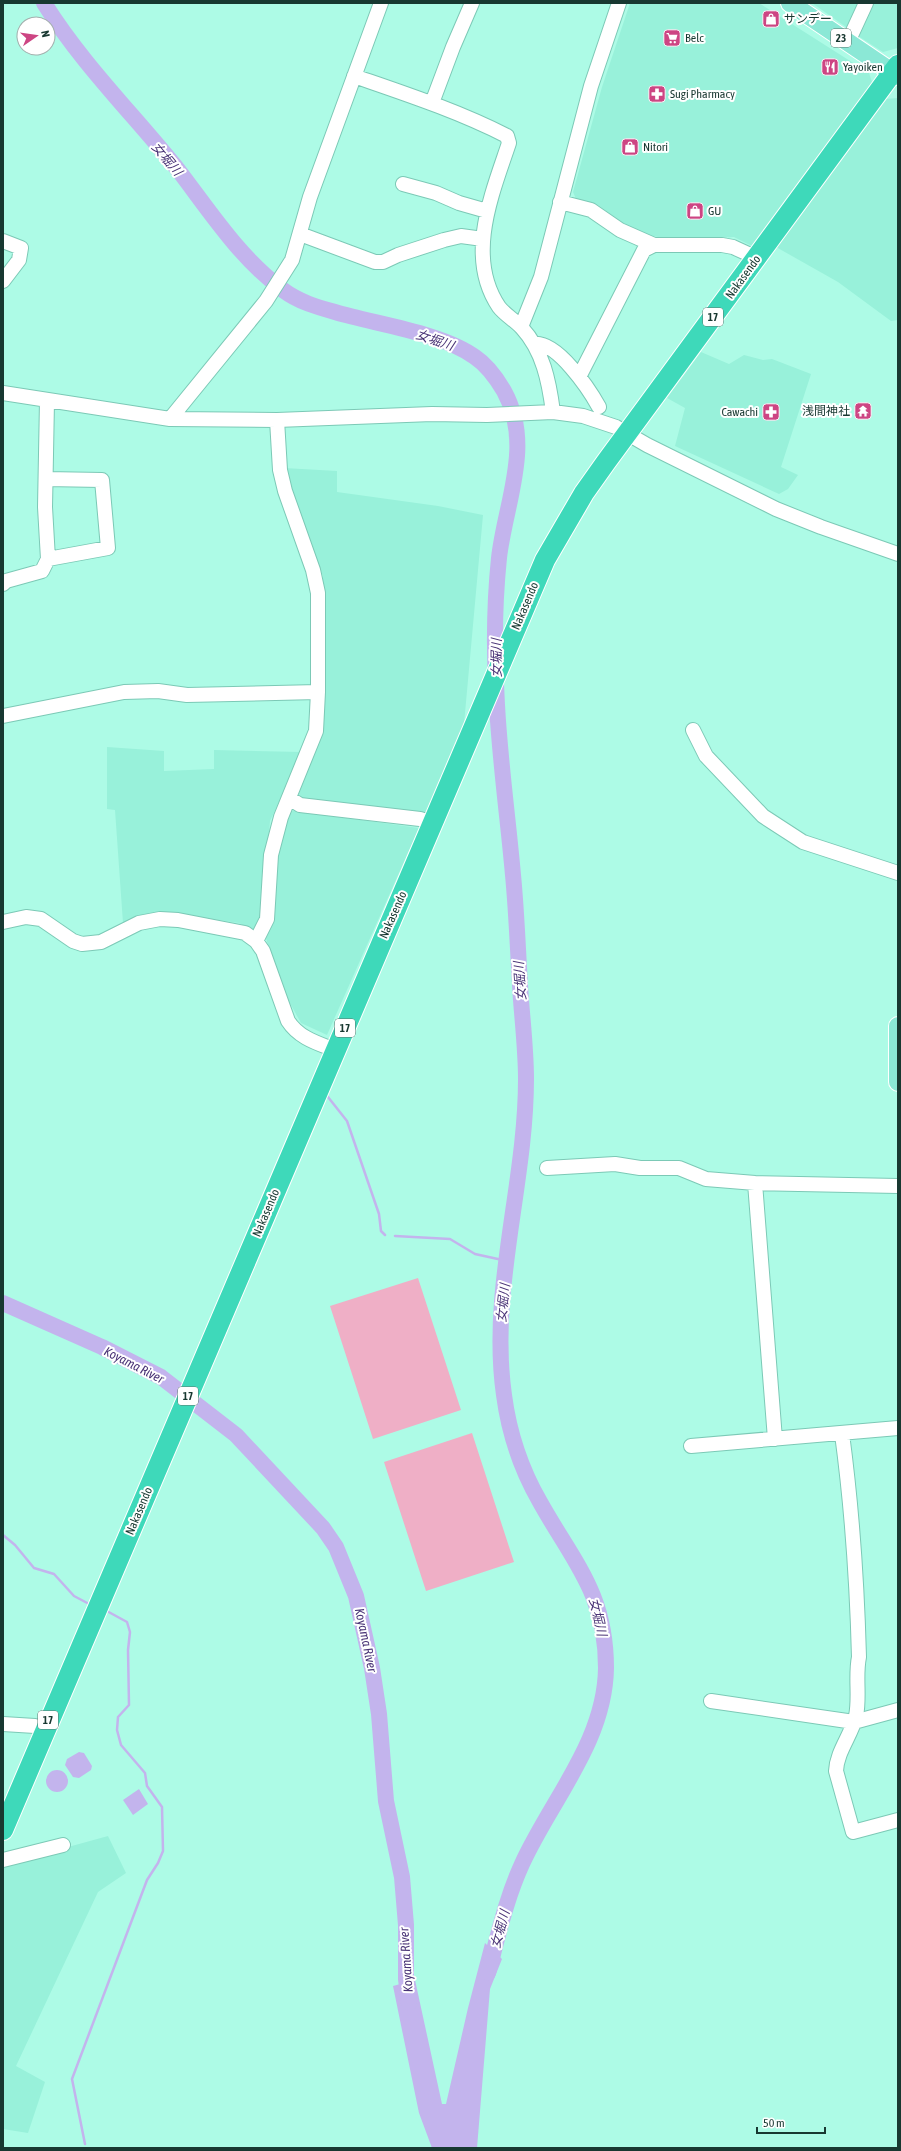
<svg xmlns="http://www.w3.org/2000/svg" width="901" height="2151" viewBox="0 0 901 2151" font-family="'Asap Condensed','Noto Sans JP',sans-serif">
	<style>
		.built { fill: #98f1da }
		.green { fill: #efafc6 }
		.water { fill: #c3b4ed }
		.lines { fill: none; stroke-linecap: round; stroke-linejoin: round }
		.stream { stroke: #c3b4ed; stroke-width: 2.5 }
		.river { stroke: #c3b4ed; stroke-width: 16 }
		.minor-casing { stroke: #7cc9b6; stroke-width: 16 }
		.major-casing { stroke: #fff; stroke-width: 20 }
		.highway-casing { stroke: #fff; stroke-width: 22 }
		.minor { stroke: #fff; stroke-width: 14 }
		.major { stroke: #8be8d6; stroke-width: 18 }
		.highway { stroke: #3ed9ba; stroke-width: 20 }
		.labels { text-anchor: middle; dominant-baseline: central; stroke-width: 4; stroke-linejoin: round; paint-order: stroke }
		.shield { fill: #fff; stroke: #5d746f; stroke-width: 1 }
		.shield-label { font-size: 11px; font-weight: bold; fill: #183831 }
		.poi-label { font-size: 12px; fill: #183831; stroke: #fff; text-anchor: start }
		.street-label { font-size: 12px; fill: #183831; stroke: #fff }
		.water-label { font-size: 13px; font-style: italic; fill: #493376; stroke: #fff }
	</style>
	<rect width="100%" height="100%" fill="#adfbe6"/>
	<path class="built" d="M630 3H759L869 73 872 82 758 246H752L734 237 683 239 663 238 648 235 624 224 598 205 576 199 573 192 602 87Z
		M812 3H861L851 27H846Z
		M869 3H898V48L883 52 858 36Z
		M898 98V320L891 321 838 282 776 247 885 99Z
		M701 352 729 364 744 355 763 360 772 359 811 374 781 467 798 475 788 489 779 494 675 446 685 408 667 398Z
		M284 468 337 471V492L438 506 483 515 464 724 426 812 305 801 297 792 321 734 323 576 286 482Z
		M107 747 164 751V771L214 769V750L302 752 270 821 263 901 257 930H252L239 923 165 912 142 915 123 923 115 810 107 809Z
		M288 810 419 828 327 1035 301 1023 281 987 265 935 274 871Z
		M108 1836 126 1873 98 1892 16 2066 45 2082 28 2133 3 2129V1865Z"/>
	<path class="green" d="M418 1278 461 1410 373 1439 330 1306Z
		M472 1433 514 1562 426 1591 384 1462Z"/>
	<path class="water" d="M79 1752 84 1753 92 1766 91 1770 79 1778 73 1777 65 1765 67 1759Z
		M46 1781a11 11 0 1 1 22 0a11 11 0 1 1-22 0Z
		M139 1789 148 1804 133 1815 123 1800Z
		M485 1943 502 1959 490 1989 477 2148H432L419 2113 393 1986 415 1980 442 2104H446L468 2008Z"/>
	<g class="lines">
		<path class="stream" d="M328 1097 347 1121 379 1214 381 1231 385 1235
			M395 1236 450 1239 475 1254 507 1261
			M3 1535 15 1545 34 1568 54 1574 74 1596 91 1605
			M85 2144 72 2079 147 1880 158 1863 163 1851 162 1807 147 1786 145 1773 121 1745 117 1730 118 1717 129 1705 128 1650 130 1632 127 1622 105 1610"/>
		<path class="river" d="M44 3C82 64 134 115 179 171 211 213 240 258 283 290 299 302 317 307 335 312 375 324 443 333 475 357 487 365 497 379 504 391 534 445 505 503 499 558 494 606 494 657 497 705 500 762 508 818 513 875 517 916 518 958 521 1000 523 1026 526 1053 526 1079 526 1185 489 1289 504 1395 509 1433 521 1469 540 1502 574 1563 606 1593 606 1668 605 1742 551 1800 522 1864 506 1899 498 1936 488 1973
			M3 1303 102 1347 161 1377 236 1435 323 1528 336 1547 356 1596 372 1668 379 1714 386 1801 402 1877 406 1925V1979L409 2003"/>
		<defs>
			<path id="minor" d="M848 42 866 3
				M354 76C406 94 458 111 507 136L509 143C492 194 465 257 499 307 505 315 515 320 522 328 543 351 549 381 553 412
				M432 103 453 47 472 3
				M403 184 436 193 459 203 487 211
				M560 202 591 210 620 230 654 245H722L733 247 757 258
				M300 234 375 262H383L398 255 444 240 461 236 483 239
				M3 241 21 248 19 260 3 281
				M521 327 541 277 591 86 619 3
				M534 344C557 341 589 389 599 407
				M580 375 644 250 654 245
				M3 393 170 419 277 420 432 414 487 415 553 412 583 416 616 427 647 445 776 509 821 527 898 554
				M170 419 266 301 292 260 310 197 381 3
				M46 479 102 480 108 548 48 559
				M3 584 6 581 42 571 48 559 45 507 47 401
				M3 716 124 692 158 691 187 695 318 692
				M693 730 706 756 763 816 803 842 898 873
				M289 798 300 805 420 819 433 823
				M3 922 26 917 41 919 73 941 82 944 101 942 139 923 160 919 178 920 245 933 256 941 263 951 288 1021C299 1038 317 1043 335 1050
				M256 941 267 919 271 855 281 817 316 731 318 692V593L313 570 285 491 280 470 277 420
				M547 1168 615 1164 640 1168H679L706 1179 755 1183 898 1186
				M755 1183 775 1439
				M842 1434C852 1508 857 1582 859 1657 855 1676 860 1697 856 1716 851 1736 837 1751 836 1771L853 1832 898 1820
				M691 1446 898 1428
				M711 1701 854 1722 898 1710
				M3 1724 35 1726 45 1728
				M3 1860 63 1845"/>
			<path id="major" d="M790 3 898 76
				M898 1026V1082"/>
			<path id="highway" d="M3 1830 545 560 584 493 606 462 898 65"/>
		</defs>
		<use href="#minor" class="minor-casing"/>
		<use href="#major" class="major-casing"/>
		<use href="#highway" class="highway-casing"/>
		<use href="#minor" class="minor"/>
		<use href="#major" class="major"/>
		<use href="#highway" class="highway"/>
	</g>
	<defs>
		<symbol id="shop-square" viewBox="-11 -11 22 22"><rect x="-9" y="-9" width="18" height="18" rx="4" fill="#cd4583" stroke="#fff"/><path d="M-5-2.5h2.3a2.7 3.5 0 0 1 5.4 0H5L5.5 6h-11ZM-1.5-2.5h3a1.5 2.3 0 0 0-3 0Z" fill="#fff"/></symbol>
		<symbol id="supermarket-square" viewBox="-11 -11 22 22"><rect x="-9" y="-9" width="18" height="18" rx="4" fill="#cd4583" stroke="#fff"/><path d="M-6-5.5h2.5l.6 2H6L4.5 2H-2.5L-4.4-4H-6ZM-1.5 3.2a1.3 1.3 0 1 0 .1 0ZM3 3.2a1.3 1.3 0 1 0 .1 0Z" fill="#fff"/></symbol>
		<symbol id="restaurant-square" viewBox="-11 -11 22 22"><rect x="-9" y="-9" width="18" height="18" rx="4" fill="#cd4583" stroke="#fff"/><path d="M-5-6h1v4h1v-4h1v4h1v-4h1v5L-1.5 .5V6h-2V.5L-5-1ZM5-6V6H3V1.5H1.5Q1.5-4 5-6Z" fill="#fff"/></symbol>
		<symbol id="pharmacy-square" viewBox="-11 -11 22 22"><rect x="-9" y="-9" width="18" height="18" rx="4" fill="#cd4583" stroke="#fff"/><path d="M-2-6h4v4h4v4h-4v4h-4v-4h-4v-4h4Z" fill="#fff"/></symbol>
		<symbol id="temple-square" viewBox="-11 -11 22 22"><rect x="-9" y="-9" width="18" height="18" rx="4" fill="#cd4583" stroke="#fff"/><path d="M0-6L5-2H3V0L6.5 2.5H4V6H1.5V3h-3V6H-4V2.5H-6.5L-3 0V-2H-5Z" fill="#fff"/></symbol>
	</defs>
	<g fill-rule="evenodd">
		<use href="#shop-square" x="761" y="9" width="20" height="20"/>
		<use href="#supermarket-square" x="662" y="28" width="20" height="20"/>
		<use href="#restaurant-square" x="820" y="57" width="20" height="20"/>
		<use href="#pharmacy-square" x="647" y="84" width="20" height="20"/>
		<use href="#shop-square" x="620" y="137" width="20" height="20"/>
		<use href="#shop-square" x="685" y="201" width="20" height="20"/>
		<use href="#temple-square" x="853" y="401" width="20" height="20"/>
		<use href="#pharmacy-square" x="761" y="402" width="20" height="20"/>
	</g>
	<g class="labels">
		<g class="shield">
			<rect x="831" y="29" width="20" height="18" rx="3"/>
			<rect x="703" y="308" width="20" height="18" rx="3"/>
			<rect x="335" y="1019" width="20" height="18" rx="3"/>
			<rect x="178" y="1387" width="20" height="18" rx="3"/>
			<rect x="38" y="1711" width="20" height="18" rx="3"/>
		</g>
		<g class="shield-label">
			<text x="841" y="38">23</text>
			<text x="713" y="317">17</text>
			<text x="345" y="1028">17</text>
			<text x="188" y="1396">17</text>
			<text x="48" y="1720">17</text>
		</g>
		<g class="poi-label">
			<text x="784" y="19">サンデー</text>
			<text x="685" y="38">Belc</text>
			<text x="843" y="67">Yayoiken</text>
			<text x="670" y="94">Sugi Pharmacy</text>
			<text x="643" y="147">Nitori</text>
			<text x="708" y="211">GU</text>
			<text x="850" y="411" text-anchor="end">浅間神社</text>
			<text x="758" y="412" text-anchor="end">Cawachi</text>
		</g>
		<g class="street-label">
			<text transform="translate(743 277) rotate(-54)">Nakasendo</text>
			<text transform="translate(525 606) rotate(-67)">Nakasendo</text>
			<text transform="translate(393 915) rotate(-66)">Nakasendo</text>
			<text transform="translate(266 1213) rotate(-67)">Nakasendo</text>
			<text transform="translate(139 1511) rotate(-67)">Nakasendo</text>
		</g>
		<g class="water-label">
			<text transform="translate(167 159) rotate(50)">女堀川</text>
			<text transform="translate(435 340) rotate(19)">女堀川</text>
			<text transform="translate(496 658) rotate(-90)">女堀川</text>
			<text transform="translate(520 981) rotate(-94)">女堀川</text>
			<text transform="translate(503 1303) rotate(-84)">女堀川</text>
			<text transform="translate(134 1365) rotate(27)">Koyama River</text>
			<text transform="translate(598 1617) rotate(77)">女堀川</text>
			<text transform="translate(366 1640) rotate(78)">Koyama River</text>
			<text transform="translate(500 1929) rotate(-75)">女堀川</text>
			<text transform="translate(406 1960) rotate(-94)">Koyama River</text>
		</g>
	</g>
	<rect width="901" height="2151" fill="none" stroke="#183831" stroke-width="8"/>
	<g transform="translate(36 36) rotate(77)"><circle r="19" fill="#ffffff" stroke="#a3afad"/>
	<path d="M0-3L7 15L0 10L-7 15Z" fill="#cd4583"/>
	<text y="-6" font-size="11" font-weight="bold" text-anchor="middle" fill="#183831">N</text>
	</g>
	<path d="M757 2127v6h68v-6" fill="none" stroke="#183831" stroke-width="2"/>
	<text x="763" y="2127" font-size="12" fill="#183831" stroke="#ffffff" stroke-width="3" paint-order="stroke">50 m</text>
</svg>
